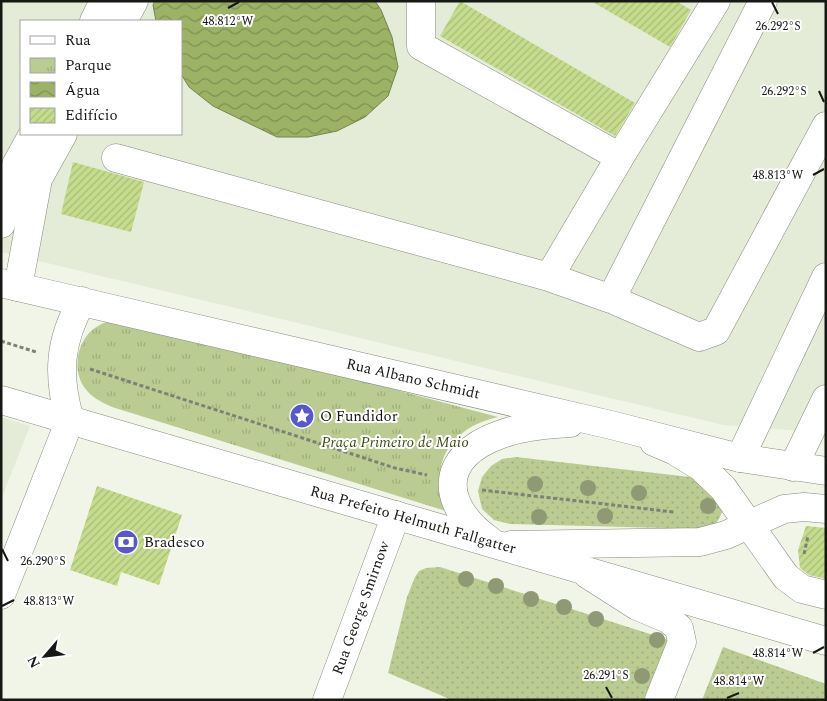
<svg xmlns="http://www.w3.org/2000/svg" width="827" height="701" viewBox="0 0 827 701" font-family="Spectral,serif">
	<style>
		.built { fill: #e4ebd7; fill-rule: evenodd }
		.grass { fill: url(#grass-dots) }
		.park { fill: url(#park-tufts) }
		.water { fill: url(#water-waves); stroke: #74844c }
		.building { fill: url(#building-hatch) }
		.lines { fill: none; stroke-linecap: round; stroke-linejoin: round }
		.minor-casing { stroke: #868a7e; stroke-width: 29 }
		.major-casing { stroke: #868a7e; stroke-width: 29 }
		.path { stroke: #7e8178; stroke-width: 3; stroke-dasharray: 4 2.5; stroke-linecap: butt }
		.minor { stroke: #fff; stroke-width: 28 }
		.major { stroke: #fff; stroke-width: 28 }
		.tree { fill: #8f9973 }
		.ticks { fill: none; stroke: #161813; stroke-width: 2 }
		.labels { text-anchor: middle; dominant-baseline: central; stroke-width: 4; stroke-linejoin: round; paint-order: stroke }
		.street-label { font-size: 15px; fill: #161813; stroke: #fff }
		.poi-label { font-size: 15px; fill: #161813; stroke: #fff; text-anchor: start }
		.park-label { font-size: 15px; font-style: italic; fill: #3f4d14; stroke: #fff }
		.ticks-label { font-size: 12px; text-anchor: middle; fill: #161813; stroke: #fff; stroke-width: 4; stroke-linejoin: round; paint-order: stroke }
	</style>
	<defs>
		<pattern id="grass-dots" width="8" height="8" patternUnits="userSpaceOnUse" patternTransform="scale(1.25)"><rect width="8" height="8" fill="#bacc91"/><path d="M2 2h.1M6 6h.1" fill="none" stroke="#9fae7c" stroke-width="1.8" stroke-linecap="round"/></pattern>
		<pattern id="park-tufts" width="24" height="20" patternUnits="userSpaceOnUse" patternTransform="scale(1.25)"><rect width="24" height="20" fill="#bacc91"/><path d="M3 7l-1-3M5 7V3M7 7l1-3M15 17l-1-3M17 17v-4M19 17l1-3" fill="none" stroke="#9fae7c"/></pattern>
		<pattern id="water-waves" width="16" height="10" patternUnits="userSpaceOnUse" patternTransform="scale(1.25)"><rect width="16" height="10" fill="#9cb365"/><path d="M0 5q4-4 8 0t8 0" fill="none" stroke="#7e9152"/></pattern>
		<pattern id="building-hatch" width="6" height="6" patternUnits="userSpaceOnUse" patternTransform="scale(1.25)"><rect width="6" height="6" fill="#c4dc8c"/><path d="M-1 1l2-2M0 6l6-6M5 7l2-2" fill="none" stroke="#a8bc78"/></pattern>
	</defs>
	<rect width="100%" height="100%" fill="#f1f5e8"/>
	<path class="built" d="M1 1H826V433L723 425 1 252ZM21 21H181V134H21Z
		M1 417 30 426 1 500Z"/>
	<path class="grass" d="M516 457 690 477 701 483 723 509C719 521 716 526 704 529L510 524 494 520 482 509 478 491 482 477 491 466 502 459Z
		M440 567 672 641 649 700H452L388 673 407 597 415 577 419 571 426 568Z
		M723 647 826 684V700H702Z"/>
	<path class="park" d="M128 319 498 417C450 428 428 463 446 511L112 407C101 402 91 397 84 387 71 368 78 337 98 326 107 320 118 320 128 319Z"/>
	<path class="water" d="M155 1H375L381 10 392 37 398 67 388 96 365 117 337 131 308 137H277L213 106 189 87 181 74V21H156L153 5Z"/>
	<path class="building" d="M460 1 635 103 615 136 440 36Z
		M591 1H676L691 10 670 47Z
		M73 162 144 182 131 232 61 214Z
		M97 486 182 515 159 585 121 572 117 586 70 570Z
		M806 526 826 528V579L809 575 800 568 798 550Z"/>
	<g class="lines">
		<defs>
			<path id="minor" d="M421 1V46L620 157 549 277
				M94 21 104 1
				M123 21 134 1
				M620 157 716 1
				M116 158 549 277 611 299 699 337 716 331 826 126
				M1 224 16 165 33 134
				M18 287 38 179 63 134
				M611 299 763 1
				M654 442 675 451 701 467 723 488 786 577 802 589 826 595
				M740 458 826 277
				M793 467 826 399
				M511 545 700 542 726 535 784 509 804 507 826 509
				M587 574 637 606 668 619 679 628 682 642 659 700
				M1 595 70 420
				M327 700 396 515"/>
			<path id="major" d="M1 283 611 425 740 458 826 471
				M1 400 826 641
				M70 420C57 376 59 341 82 301
				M489 540C440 505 438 457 499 435 522 426 545 425 570 423"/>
		</defs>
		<use href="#minor" class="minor-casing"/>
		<use href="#major" class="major-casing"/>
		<path class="path" d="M1 341 36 352
			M90 369 395 468 427 475
			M482 490 674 512
			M804 554 808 536"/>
		<use href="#minor" class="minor"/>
		<use href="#major" class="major"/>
	</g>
	<g class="tree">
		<circle cx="535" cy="484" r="8"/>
		<circle cx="588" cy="488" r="8"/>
		<circle cx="639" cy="493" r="8"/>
		<circle cx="708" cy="506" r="8"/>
		<circle cx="605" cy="516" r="8"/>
		<circle cx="539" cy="517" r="8"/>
		<circle cx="466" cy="579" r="8"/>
		<circle cx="496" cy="586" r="8"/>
		<circle cx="531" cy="599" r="8"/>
		<circle cx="564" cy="607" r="8"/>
		<circle cx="596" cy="619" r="8"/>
		<circle cx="657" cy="640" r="8"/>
		<circle cx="642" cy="676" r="8"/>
	</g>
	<path class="ticks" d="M772 2 778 14M228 8 239 2M819 91 824 102M813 175 824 169M2 549 8 561M2 606 14 600M813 653 824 647M606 687 612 698M727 698 739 693"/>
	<defs>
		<symbol id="sight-disc" viewBox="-11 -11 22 22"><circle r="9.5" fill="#5857ce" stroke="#fff"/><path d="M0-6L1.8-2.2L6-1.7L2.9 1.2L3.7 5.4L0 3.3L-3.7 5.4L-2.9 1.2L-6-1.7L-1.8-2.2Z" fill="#fff"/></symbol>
		<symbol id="bank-disc" viewBox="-11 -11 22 22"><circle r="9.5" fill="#5857ce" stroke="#fff"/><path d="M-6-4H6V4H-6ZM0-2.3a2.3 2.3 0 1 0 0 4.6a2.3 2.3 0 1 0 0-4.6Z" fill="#fff"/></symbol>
	</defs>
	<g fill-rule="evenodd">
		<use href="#sight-disc" x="288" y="402" width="28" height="28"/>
		<use href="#bank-disc" x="112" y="528" width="28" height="28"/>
	</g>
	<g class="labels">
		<g class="street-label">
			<text transform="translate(413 379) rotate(13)">Rua Albano Schmidt</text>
			<text transform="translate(413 520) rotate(16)">Rua Prefeito Helmuth Fallgatter</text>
			<text transform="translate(361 608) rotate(-70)">Rua George Smirnow</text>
		</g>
		<g class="poi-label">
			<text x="320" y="416">O Fundidor</text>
			<text x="144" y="542">Bradesco</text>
		</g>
		<g class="park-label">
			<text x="395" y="442">Praça Primeiro de Maio</text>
		</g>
	</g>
	<g class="ticks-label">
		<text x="228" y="25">48.812°W</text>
		<text x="778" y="30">26.292°S</text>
		<text x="784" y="95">26.292°S</text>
		<text x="778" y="179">48.813°W</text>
		<text x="43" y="565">26.290°S</text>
		<text x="49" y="605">48.813°W</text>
		<text x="778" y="657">48.814°W</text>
		<text x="606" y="679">26.291°S</text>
		<text x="739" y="685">48.814°W</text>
	</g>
	<rect width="827" height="701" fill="none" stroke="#161813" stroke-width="5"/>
	<rect x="20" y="20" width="162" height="115" fill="#ffffff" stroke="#a2a3a1"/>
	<rect x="30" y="36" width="25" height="8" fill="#ffffff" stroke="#a2a3a1"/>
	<text x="65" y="45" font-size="15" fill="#161813">Rua</text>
	<rect x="30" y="58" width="25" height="15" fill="url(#park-tufts)" stroke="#a2a3a1"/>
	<text x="65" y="70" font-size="15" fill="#161813">Parque</text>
	<rect x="30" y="82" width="25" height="15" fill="url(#water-waves)" stroke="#a2a3a1"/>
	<text x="65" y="95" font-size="15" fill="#161813">Água</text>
	<rect x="30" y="108" width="25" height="15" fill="url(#building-hatch)" stroke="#a2a3a1"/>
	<text x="65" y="120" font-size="15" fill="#161813">Edifício</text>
	<g transform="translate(45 656) rotate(242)" stroke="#ffffff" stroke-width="4" paint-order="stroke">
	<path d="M0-4L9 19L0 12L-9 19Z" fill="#161813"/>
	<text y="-8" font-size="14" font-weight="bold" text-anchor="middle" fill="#161813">N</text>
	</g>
</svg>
